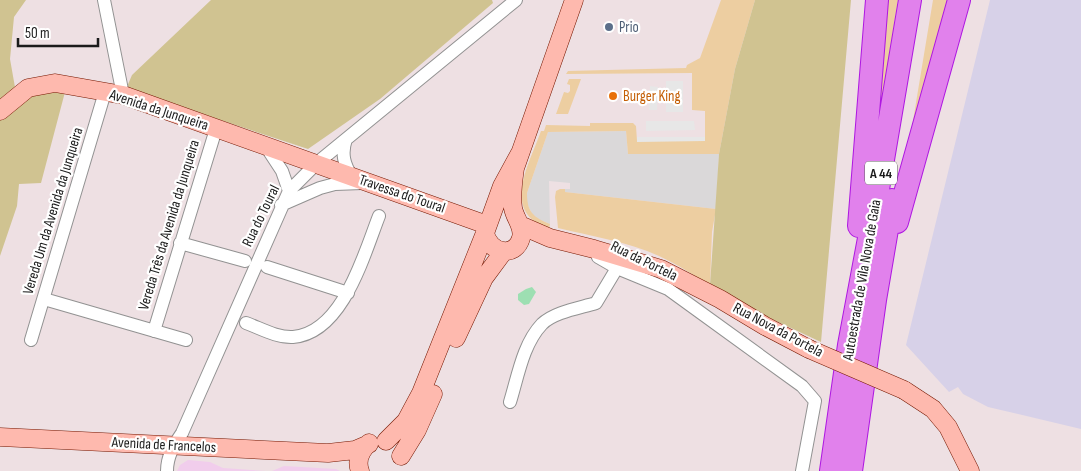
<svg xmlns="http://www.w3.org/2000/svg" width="1081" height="471" viewBox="0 0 1081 471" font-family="'Sofia Sans Condensed',sans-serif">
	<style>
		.residential { fill: #dad8d9 }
		.commercial { fill: #f1cdec }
		.industrial { fill: #d7d1e8 }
		.grass { fill: #edcea1 }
		.forest { fill: #d0c391 }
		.parking { fill: #e7e7e7 }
		.water { fill: #9ddfb2 }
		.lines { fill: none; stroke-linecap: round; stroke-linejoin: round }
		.street-casing { stroke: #929292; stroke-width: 14 }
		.secondary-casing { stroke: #751700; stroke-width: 19 }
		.highway-casing { stroke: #ae18e1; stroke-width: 24 }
		.street { stroke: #fff; stroke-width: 12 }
		.secondary { stroke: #feb9ae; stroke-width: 18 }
		.highway { stroke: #e181ec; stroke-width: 22 }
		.secondary-bridge-casing { stroke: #751700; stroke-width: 19; stroke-linecap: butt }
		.secondary-bridge { stroke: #feb9ae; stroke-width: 18 }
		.service-dot { fill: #5c6f8a; stroke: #fff; stroke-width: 2 }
		.food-dot { fill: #e8710a; stroke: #fff; stroke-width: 2 }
		.labels { text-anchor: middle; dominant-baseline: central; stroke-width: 4.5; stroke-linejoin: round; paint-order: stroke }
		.shield { fill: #fff; stroke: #5f5f5f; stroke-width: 1 }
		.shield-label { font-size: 14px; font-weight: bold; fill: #1b1b1b }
		.service-label { font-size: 15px; fill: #4e5e75; stroke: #fff; text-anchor: start }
		.food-label { font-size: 15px; fill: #c56008; stroke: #fff; text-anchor: start }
		.street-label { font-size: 15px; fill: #1b1b1b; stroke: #fff }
	</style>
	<rect width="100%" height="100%" fill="#eee0e3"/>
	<path class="residential" d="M626 131 628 154H719L716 209 565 192V189H570V183L549 181 550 224 538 219 532 214 527 203V193L548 132Z"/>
	<path class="commercial" d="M188 460 210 462 223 468 266 471H177L180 465Z
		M284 466 336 469 340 471H272Z"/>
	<path class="industrial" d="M990 0H1081V429L988 407 963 394 958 387 949 392 906 345Z"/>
	<path class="grass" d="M721 0H755L735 69 719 154H628L626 131 548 132 527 193C527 212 533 217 550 224L549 229C500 212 529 165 541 131H544L546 125 590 126V123H633L636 126 637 141H705V111L692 110V73L566 74 568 71 686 68 687 65 700 58Z
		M881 0H898L878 124Z
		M933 0H952L907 157Z
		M569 79H581L568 114H556L564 92 568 93 570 91V85L567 84Z
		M560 189H565V192L716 209 712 232 710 285C693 275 677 264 659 256 628 242 591 236 558 228L555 197 556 191Z"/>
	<path class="forest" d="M0 0H26L14 17 10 59 16 93 65 92 41 183 19 184 17 206 0 256Z
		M211 0H492L493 3 380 99 308 149 126 89 132 75Z
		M755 0H851L821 342 765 316 710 285 719 154 735 69Z"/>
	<path class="parking" d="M666 81H683V112H666Z
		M650 86 658 87 657 110H649Z
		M646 121H694L695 130 646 131Z
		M637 137H705V141L637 142Z"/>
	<path class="water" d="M532 287 536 292 529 304 524 305 518 300V294L526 289Z"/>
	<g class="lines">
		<defs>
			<path id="street" d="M104 0 123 95
				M346 139C341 154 344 164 352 177
				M265 145 282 171 289 191
				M281 205 320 188 335 184 362 183
				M180 243 245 261
				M596 251 598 257 617 268 668 289 802 386 815 401 802 471
				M267 267 348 293
				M44 299 186 340
				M246 323C260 328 277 338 293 337 343 333 364 254 379 216
				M154 331 216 129
				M31 340 105 92
				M510 402C518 376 523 344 542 324 554 312 580 308 596 303L617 268
				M167 471C167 456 174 445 182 433L289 191 317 163 516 0"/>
			<path id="secondary" d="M0 111 28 88 55 83 123 95 487 225
				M520 225 550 238 594 249 661 269 720 299 765 326 809 349
				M485 233C489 253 515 259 521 238 524 227 515 219 513 208 511 195 513 182 515 168L574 0
				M456 338 484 278 504 251
				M904 390 933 409 948 427 970 471
				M0 437 328 453 355 450 369 444
				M386 441 406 421 421 393 485 233 502 186 520 153
				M401 456 417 430 433 394
				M360 471C356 460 360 451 369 443"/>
			<path id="highway" d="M897 222 959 0
				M859 226 877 0
				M831 471 849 345 876 201 910 0
				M851 471 875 300 892 200"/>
		</defs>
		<use href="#street" class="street-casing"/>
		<use href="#secondary" class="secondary-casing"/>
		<use href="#highway" class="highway-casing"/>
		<use href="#street" class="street"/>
		<use href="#secondary" class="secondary"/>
		<use href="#highway" class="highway"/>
		<defs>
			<path id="secondary-bridge" d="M809 349 904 390"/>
		</defs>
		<use href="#secondary-bridge" class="secondary-bridge-casing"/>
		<use href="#secondary-bridge" class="secondary-bridge"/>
	</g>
	<circle class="service-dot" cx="609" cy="27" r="5"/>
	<circle class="food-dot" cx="613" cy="96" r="5"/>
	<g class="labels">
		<rect class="shield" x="865" y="161.5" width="32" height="23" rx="4"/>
		<g class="shield-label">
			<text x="881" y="173">A 44</text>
		</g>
		<g class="service-label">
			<text x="619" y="27">Prio</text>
		</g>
		<g class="food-label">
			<text x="623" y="96">Burger King</text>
		</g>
		<g class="street-label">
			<text transform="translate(159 110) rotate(18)">Avenida da Junqueira</text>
			<text transform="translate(402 194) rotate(19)">Travessa do Toural</text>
			<text transform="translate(53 211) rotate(-73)">Vereda Um da Avenida da Junqueira</text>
			<text transform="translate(261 216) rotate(-64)">Rua do Toural</text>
			<text transform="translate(169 225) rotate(-73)">Vereda Três da Avenida da Junqueira</text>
			<text transform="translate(644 261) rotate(26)">Rua da Portela</text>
			<text transform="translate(862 280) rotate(-80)">Autoestrada de Vila Nova de Gaia</text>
			<text transform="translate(778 330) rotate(28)">Rua Nova da Portela</text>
			<text transform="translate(164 445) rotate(3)">Avenida de Francelos</text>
		</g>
	</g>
	<path d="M18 38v8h80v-8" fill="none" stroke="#1b1b1b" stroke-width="2.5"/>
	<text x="25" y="38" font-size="15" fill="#1b1b1b" stroke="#ffffff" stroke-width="4" paint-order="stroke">50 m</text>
</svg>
